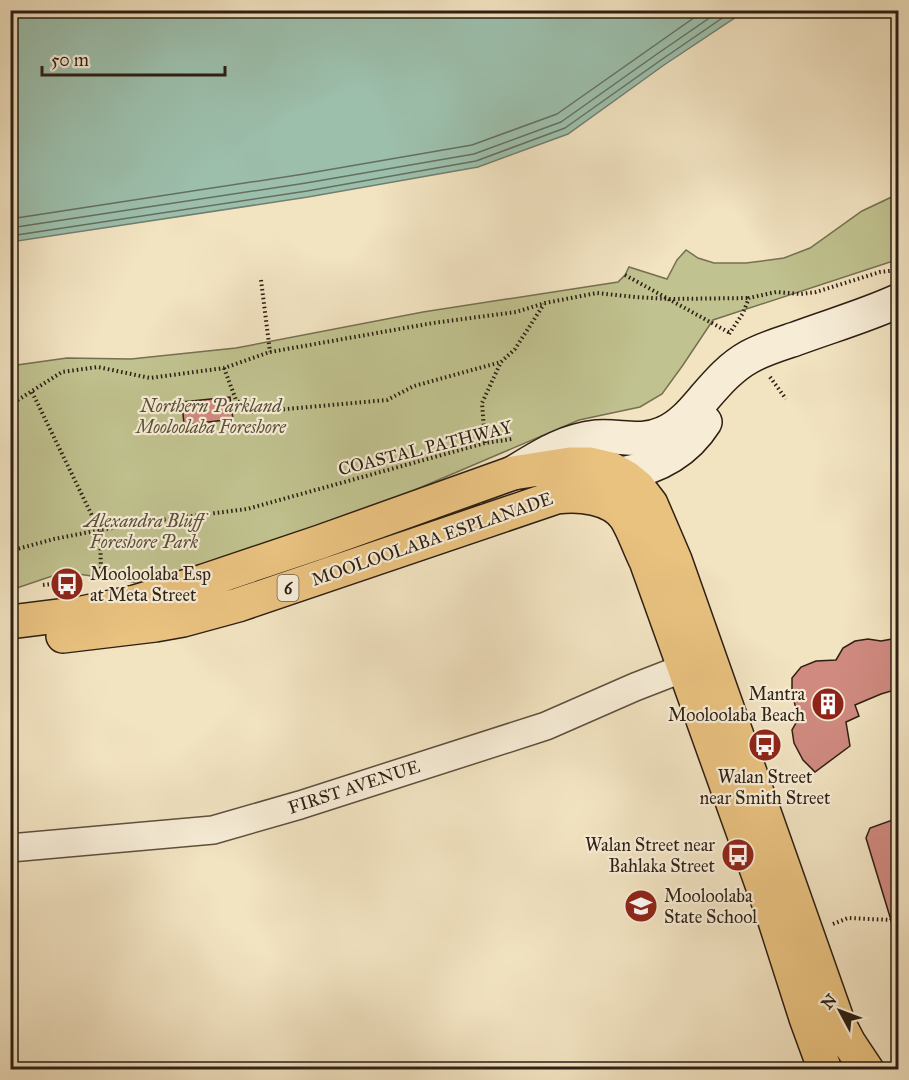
<svg xmlns="http://www.w3.org/2000/svg" width="909" height="1080" viewBox="0 0 909 1080" font-family="'IM FELL Great Primer',serif">
	<style>
		.green { fill: #c0c28f; stroke: #767051; stroke-width: 1.5 }
		.water { fill: #9cbfac; stroke: #707f6f; stroke-width: 1.5 }
		.lines { fill: none; stroke-linecap: round; stroke-linejoin: round }
		.shore { stroke: #646f60; stroke-width: 1.5 }
		.building { fill: #d08a80; stroke: #2d1f13; stroke-width: 1.5 }
		.minor-casing { stroke: #5e503e; stroke-width: 30 }
		.secondary-casing { stroke: #2d1f13; stroke-width: 36 }
		.primary-casing { stroke: #2d1f13; stroke-width: 36 }
		.path { stroke: #2d1f13; stroke-width: 4; stroke-dasharray: 1.5 3; stroke-linecap: butt }
		.minor { stroke: #f7edd7; stroke-width: 27 }
		.secondary { stroke: #f7edd7; stroke-width: 33 }
		.primary { stroke: #e9c280; stroke-width: 33 }
		.labels { text-anchor: middle; dominant-baseline: central; stroke-width: 4.5; stroke-linejoin: round; paint-order: stroke }
		.shield { fill: #f7edd7; stroke: #6a5d4e; stroke-width: 1.5 }
		.shield-label { font-size: 16px; font-weight: bold; fill: #2d1f13 }
		.park-label { font-size: 18px; font-style: italic; fill: #595038; stroke: #f7edd7 }
		.street-label { font-size: 18px; fill: #2d1f13; stroke: #f7edd7 }
		.poi-label { font-size: 18px; fill: #2d1f13; stroke: #f7edd7; text-anchor: start }
	</style>
	<rect width="100%" height="100%" fill="#f2e3c1"/>
	<filter id="stains"><feTurbulence type="fractalNoise" baseFrequency=".00333" numOctaves="4"/><feColorMatrix values="0 0 0 0 .2 0 0 0 0 .09 0 0 0 0 .02 0 0 0 .5 -.17"/></filter>
	<radialGradient id="worn" r=".72"><stop offset=".6" stop-color="#630" stop-opacity="0"/><stop offset="1" stop-color="#630" stop-opacity=".3"/></radialGradient>
	<path class="green" d="M898 194V263L890 262 713 320 683 365 662 394 640 407 579 420 375 507 154 585 64 572 11 590 10 366 67 358 131 359 236 348 423 312 618 282 625 275 629 267 667 279 677 260 686 250 698 258 714 263H746L784 258 810 248 862 211Z"/>
	<path class="water" d="M11 10H745V11L664 65 568 134 478 167 308 197 11 242Z"/>
	<g class="lines">
		<path class="shore" d="M10 219 304 174 472 145 557 114 705 10
			M10 228 306 183 474 154 561 122 657 54 721 10
			M10 236 307 191 476 161 565 128 661 60 734 10"/>
	</g>
	<path class="building" d="M230 397 233 419 184 425 182 402Z
		M898 638V689L881 694 855 705 859 716 846 722 850 746 815 772 803 760 794 743 792 730 800 716 795 705 792 692V678L801 667 816 661 836 660 843 648 855 641 868 639 881 641Z
		M898 818V929L894 930 866 838 870 828Z"/>
	<g class="lines">
		<defs>
			<path id="minor" d="M10 848 213 830 300 805 546 726 635 687 684 668"/>
			<path id="secondary" d="M513 473C541 456 563 441 597 437 621 435 640 444 664 433 681 426 693 411 705 397 718 382 731 367 749 357 763 349 780 344 795 339 830 326 865 316 898 301
				M621 474C656 468 686 452 705 422"/>
			<path id="primary" d="M557 497C578 494 612 497 626 518 634 531 639 547 646 561L774 918 806 1018 825 1070
				M10 622 82 613 135 602 204 581 320 542 513 473 570 464H590L611 469 627 478 638 487 651 504 675 560 838 1022 849 1043 867 1070
				M63 636 155 625 183 620 238 605 577 490"/>
		</defs>
		<use href="#minor" class="minor-casing"/>
		<use href="#secondary" class="secondary-casing"/>
		<use href="#primary" class="primary-casing"/>
		<path class="path" d="M625 275 730 333
			M261 280 270 352
			M729 334 743 313 749 298 776 292 801 294 816 292 880 272 898 270
			M224 368 236 400 253 412 387 400 414 386 501 362
			M770 377 786 399
			M32 392 99 530
			M10 405 62 372 98 367 150 378 224 368 270 352 433 323 516 312 545 303 597 293 635 297 669 299 749 298
			M485 443 482 403 501 362 515 349 544 304
			M10 551 54 539 100 530 153 521 247 509 485 443 512 439
			M96 580 101 574V571L100 530
			M43 585 60 583 64 580 86 582
			M833 924 848 918 891 920V913L898 911"/>
		<use href="#minor" class="minor"/>
		<use href="#secondary" class="secondary"/>
		<use href="#primary" class="primary"/>
	</g>
	<defs>
		<symbol id="bus-disc" viewBox="-11 -11 22 22"><circle r="9.5" fill="#8f2418" stroke="#f7edd7"/><path d="M-5-6H5V4H4V6H2V4H-2V6H-4V4H-5ZM-3.5-4V0h7V-4ZM-3.5 1.2v1.5H-2V1.2ZM2 1.2v1.5H3.5V1.2Z" fill="#fff"/></symbol>
		<symbol id="building-disc" viewBox="-11 -11 22 22"><circle r="9.5" fill="#8f2418" stroke="#f7edd7"/><path d="M-4-6H4V6H1V3H-1V6H-4ZM-2.5-4.3h1.7v1.8h-1.7ZM.8-4.3h1.7v1.8H.8ZM-2.5-1h1.7V.8h-1.7ZM.8-1h1.7V.8H.8Z" fill="#fff"/></symbol>
		<symbol id="school-disc" viewBox="-11 -11 22 22"><circle r="9.5" fill="#8f2418" stroke="#f7edd7"/><path d="M0-5L7-2L0 1L-7-2ZM-4 1L0 2.5L4 1V4Q0 6-4 4Z" fill="#fff"/></symbol>
	</defs>
	<g fill-rule="evenodd">
		<use href="#bus-disc" x="48" y="565" width="38" height="38"/>
		<use href="#building-disc" x="809" y="685" width="38" height="38"/>
		<use href="#bus-disc" x="746" y="726" width="38" height="38"/>
		<use href="#bus-disc" x="719" y="836" width="38" height="38"/>
		<use href="#school-disc" x="622" y="887" width="38" height="38"/>
	</g>
	<g class="labels">
		<rect class="shield" x="277.5" y="575" width="21" height="26" rx="4.5"/>
		<g class="shield-label">
			<text x="288" y="588">6</text>
		</g>
		<g class="park-label">
			<text x="211" y="406">Northern Parkland<tspan x="211" dy="21">Mooloolaba Foreshore</tspan></text>
			<text x="144" y="521">Alexandra Bluff<tspan x="144" dy="21">Foreshore Park</tspan></text>
		</g>
		<g class="street-label">
			<text transform="translate(425 448) rotate(-14)">COASTAL PATHWAY</text>
			<text transform="translate(432 539) rotate(-19)">MOOLOOLABA ESPLANADE</text>
			<text transform="translate(354 787) rotate(-18)">FIRST AVENUE</text>
		</g>
		<g class="poi-label">
			<text x="90" y="574">Mooloolaba Esp<tspan x="90" dy="21">at Meta Street</tspan></text>
			<text x="805" y="694" text-anchor="end">Mantra<tspan x="805" dy="21">Mooloolaba Beach</tspan></text>
			<text x="765" y="777" text-anchor="middle">Walan Street<tspan x="765" dy="21">near Smith Street</tspan></text>
			<text x="715" y="845" text-anchor="end">Walan Street near<tspan x="715" dy="21">Bahlaka Street</tspan></text>
			<text x="664" y="896">Mooloolaba<tspan x="664" dy="21">State School</tspan></text>
		</g>
	</g>
	<rect width="909" height="1080" fill="none" stroke="#f2e3c1" stroke-width="36"/>
	<rect x="12" y="12" width="885" height="1056" fill="none" stroke="#2d1f13" stroke-width="3"/>
	<rect x="18" y="18" width="873" height="1044" fill="none" stroke="#2d1f13" stroke-width="1.5"/>
	<g transform="translate(840 1011) rotate(311)" stroke="#f7edd7" stroke-width="4.5" paint-order="stroke">
	<path d="M0-4.5L10 22L0 15L-10 22Z" fill="#2d1f13"/>
	<text y="-9" font-size="16" font-weight="bold" text-anchor="middle" fill="#2d1f13">N</text>
	</g>
	<path d="M42 66v9h183v-9" fill="none" stroke="#2d1f13" stroke-width="3"/>
	<text x="51" y="66" font-size="18" fill="#2d1f13" stroke="#f7edd7" stroke-width="4.5" paint-order="stroke">50 m</text>
	<rect width="100%" height="100%" filter="url(#stains)"/>
	<rect width="100%" height="100%" fill="url(#worn)"/>
</svg>
